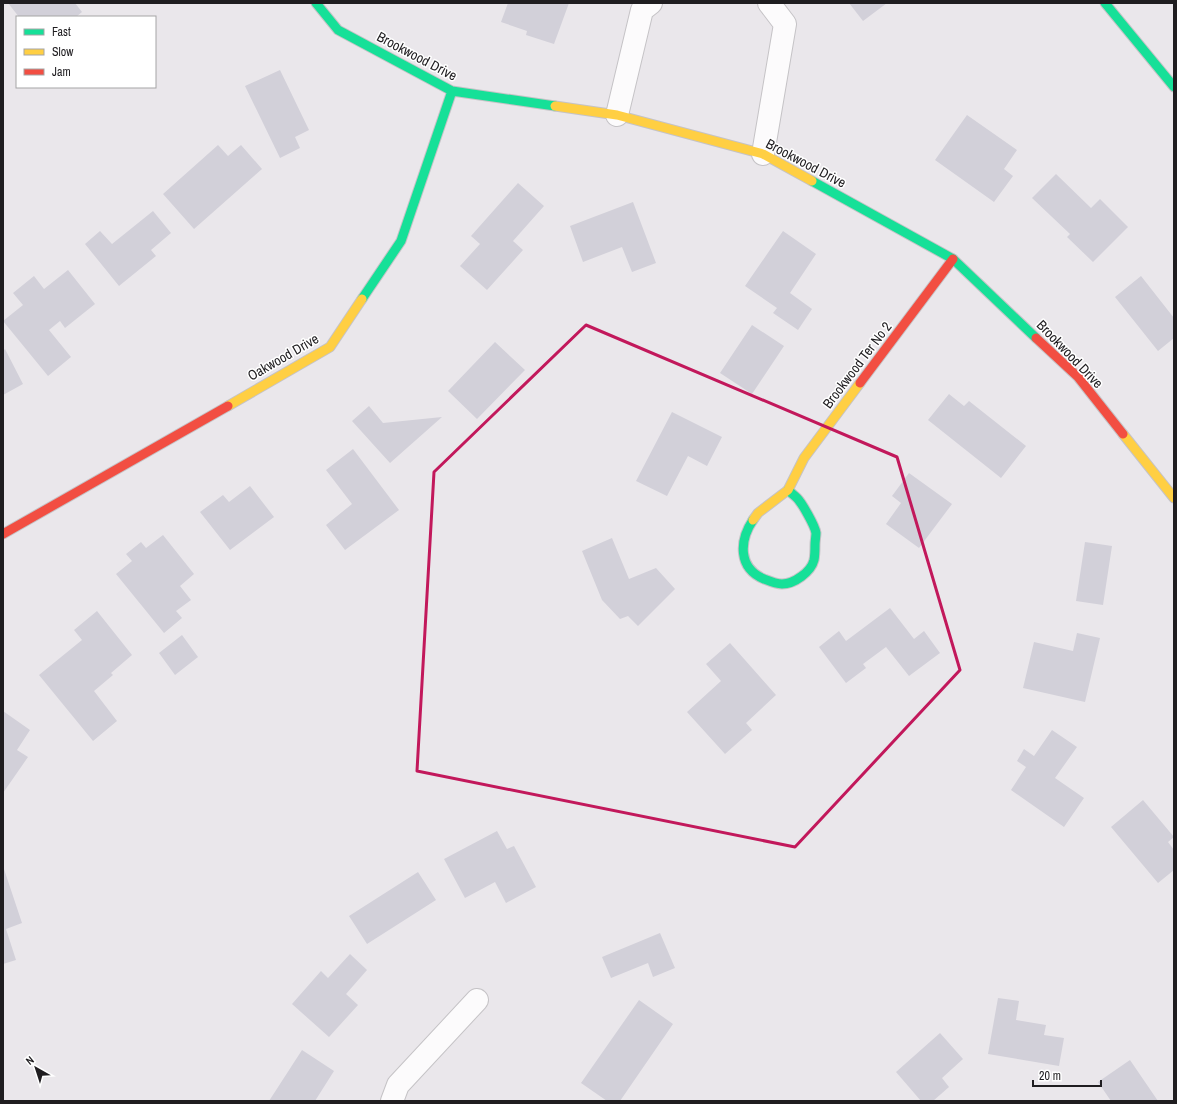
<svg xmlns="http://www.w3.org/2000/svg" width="1177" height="1104" viewBox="0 0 1177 1104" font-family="'Archivo Narrow',sans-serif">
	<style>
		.building { fill: #d2d0d9 }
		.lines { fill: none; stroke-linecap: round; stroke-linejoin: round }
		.street-casing { stroke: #c5c3c6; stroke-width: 24 }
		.fast-casing { stroke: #c5c3c6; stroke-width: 11 }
		.slow-casing { stroke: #c5c3c6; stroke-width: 11 }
		.jam-casing { stroke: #c5c3c6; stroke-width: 11 }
		.street { stroke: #fcfbfc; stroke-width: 22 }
		.fast { stroke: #16e098; stroke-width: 9 }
		.slow { stroke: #ffcf43; stroke-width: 9 }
		.jam { stroke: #f24e42; stroke-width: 9 }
		.marked { fill: none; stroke: #c2185b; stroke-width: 3; stroke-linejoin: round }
		.labels { text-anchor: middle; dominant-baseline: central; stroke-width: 3; stroke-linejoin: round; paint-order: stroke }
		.street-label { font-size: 14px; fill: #1f1d20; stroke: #fff }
	</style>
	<rect width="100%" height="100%" fill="#eae7eb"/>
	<path class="building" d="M8 3H75L82 12 76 17H19Z
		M508 3H569L554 44 526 35 527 31 501 22Z
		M849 3H887L863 21Z
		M280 70 309 130 295 137 300 148 280 158 245 86Z
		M967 115 1017 150 1004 169 1013 176 994 202 935 160Z
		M218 145 228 156 241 145 262 169 194 229 163 194Z
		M1056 174 1091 208 1100 199 1128 227 1093 262 1067 237 1070 234 1032 198Z
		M518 183 544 206 513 241 523 250 487 290 460 266 480 244 471 236Z
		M633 202 656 263 632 272 622 247 583 262 570 226Z
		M153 211 171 233 151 250 156 256 119 286 85 244 100 231 112 244Z
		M783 231 816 254 790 293 812 309 798 330 773 313 777 308 745 286Z
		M68 270 95 304 65 328 60 321 49 330 71 357 48 376 3 321 23 305 13 293 34 276 44 289Z
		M1141 276 1174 318V338L1158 351 1115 297Z
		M752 325 784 346 752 394 720 373Z
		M495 342 525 370 477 419 448 391Z
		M5 349 23 384 3 395V351Z
		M949 394 964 406 969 401 1026 446 1001 478 928 420Z
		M369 406 383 423 442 417 390 463 352 421Z
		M672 412 722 437 707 466 688 456 667 496 636 481Z
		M353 449 399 510 345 550 326 525 352 504 326 470Z
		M909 473 952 504 919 548 886 524 901 503 892 496Z
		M250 486 274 517 230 550 200 512 223 495 229 502Z
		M163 535 194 574 180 586 191 600 176 611 182 618 164 633 116 574 132 561 126 554 141 542 146 548Z
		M612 538 629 579 656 568 675 589 638 626 628 616 620 619 602 600 582 551Z
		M1085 542 1112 546 1103 605 1076 601Z
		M890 608 914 639 924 631 940 653 909 676 886 647 863 664 866 668 846 683 819 647 839 631 846 641Z
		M97 611 132 655 111 673 113 675 94 691 117 721 93 741 39 675 82 640 74 630Z
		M1077 633 1100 638 1085 702 1023 688 1034 642 1073 651Z
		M182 635 198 657 175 675 159 653Z
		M730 643 776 695 746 723 752 730 725 754 687 712 721 681 706 664Z
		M3 711 30 730 17 750 28 757 3 793Z
		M1052 730 1077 747 1055 778 1084 798 1064 827 1011 790 1026 767 1017 761 1024 749 1034 756Z
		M1143 800 1174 837 1168 842 1174 850V870L1158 883 1111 827Z
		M497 831 507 849 514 846 536 887 506 903 495 882 465 898 444 859Z
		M3 866 22 923 6 929 16 960 3 964Z
		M418 872 436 900 367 944 349 916Z
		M660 933 675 968 653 977 648 963 611 978 602 957Z
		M350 954 367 970 346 994 358 1005 329 1037 292 1004 321 971 328 978Z
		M998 998 1019 1001 1016 1020 1046 1025 1044 1035 1064 1038 1059 1066 988 1054Z
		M639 1000 673 1024 620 1101H607L581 1083Z
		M940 1033 963 1059 942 1078 949 1087 933 1101H921L896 1072Z
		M302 1050 334 1071 315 1101H269Z
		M1130 1060 1158 1101H1111L1098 1082Z"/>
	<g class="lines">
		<defs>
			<path id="street" d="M617 115 642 10 651 3
				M763 154 785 24 769 3
				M392 1101 398 1085 477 1000"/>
			<path id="fast" d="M316 3 338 30 452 91 555 106
				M1105 3 1174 87
				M812 181 953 259 1036 338
				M362 299 401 241 452 91
				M753 520C739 541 738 568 764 579 769 581 776 584 782 584 794 584 811 572 814 560 815 555 815 550 815 545 815 541 816 536 816 533 815 526 802 503 797 498 794 495 791 493 788 490"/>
			<path id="slow" d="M555 106 617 115 763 154 812 181
				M228 406 330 347 362 299
				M1123 434 1174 498
				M753 520 758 513 788 490 804 458 860 383"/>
			<path id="jam" d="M1036 338 1078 377 1123 434
				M860 383 953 259
				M3 534 228 406"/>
		</defs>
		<use href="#street" class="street-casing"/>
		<use href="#fast" class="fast-casing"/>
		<use href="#slow" class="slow-casing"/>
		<use href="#jam" class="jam-casing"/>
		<use href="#street" class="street"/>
		<use href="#fast" class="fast"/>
		<use href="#slow" class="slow"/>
		<use href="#jam" class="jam"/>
	</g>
	<path class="marked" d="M586 325 897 457 960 670 795 847 417 771 434 472Z"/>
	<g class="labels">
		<g class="street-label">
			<text transform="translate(417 56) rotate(28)">Brookwood Drive</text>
			<text transform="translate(806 163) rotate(28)">Brookwood Drive</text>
			<text transform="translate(1070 354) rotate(46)">Brookwood Drive</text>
			<text transform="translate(283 357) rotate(-30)">Oakwood Drive</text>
			<text transform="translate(857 365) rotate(-53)">Brookwood Ter No 2</text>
		</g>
	</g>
	<rect width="1177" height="1104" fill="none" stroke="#1f1d20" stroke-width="8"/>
	<rect x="16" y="16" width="140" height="72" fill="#ffffff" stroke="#a5a5a6"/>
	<rect x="24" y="29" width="20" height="6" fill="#16e098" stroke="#a5a5a6"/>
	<text x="52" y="36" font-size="12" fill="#1f1d20">Fast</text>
	<rect x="24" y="49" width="20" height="6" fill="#ffcf43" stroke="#a5a5a6"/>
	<text x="52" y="56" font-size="12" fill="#1f1d20">Slow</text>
	<rect x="24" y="69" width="20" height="6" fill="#f24e42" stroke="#a5a5a6"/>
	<text x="52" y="76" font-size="12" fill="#1f1d20">Jam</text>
	<g transform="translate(36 1068) rotate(321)" stroke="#ffffff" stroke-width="3" paint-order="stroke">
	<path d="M0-3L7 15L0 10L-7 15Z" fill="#1f1d20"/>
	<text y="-6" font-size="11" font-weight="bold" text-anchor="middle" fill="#1f1d20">N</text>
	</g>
	<path d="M1033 1080v6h68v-6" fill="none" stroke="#1f1d20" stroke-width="2"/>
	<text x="1039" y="1080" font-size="12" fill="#1f1d20" stroke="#ffffff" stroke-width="3" paint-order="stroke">20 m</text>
</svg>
